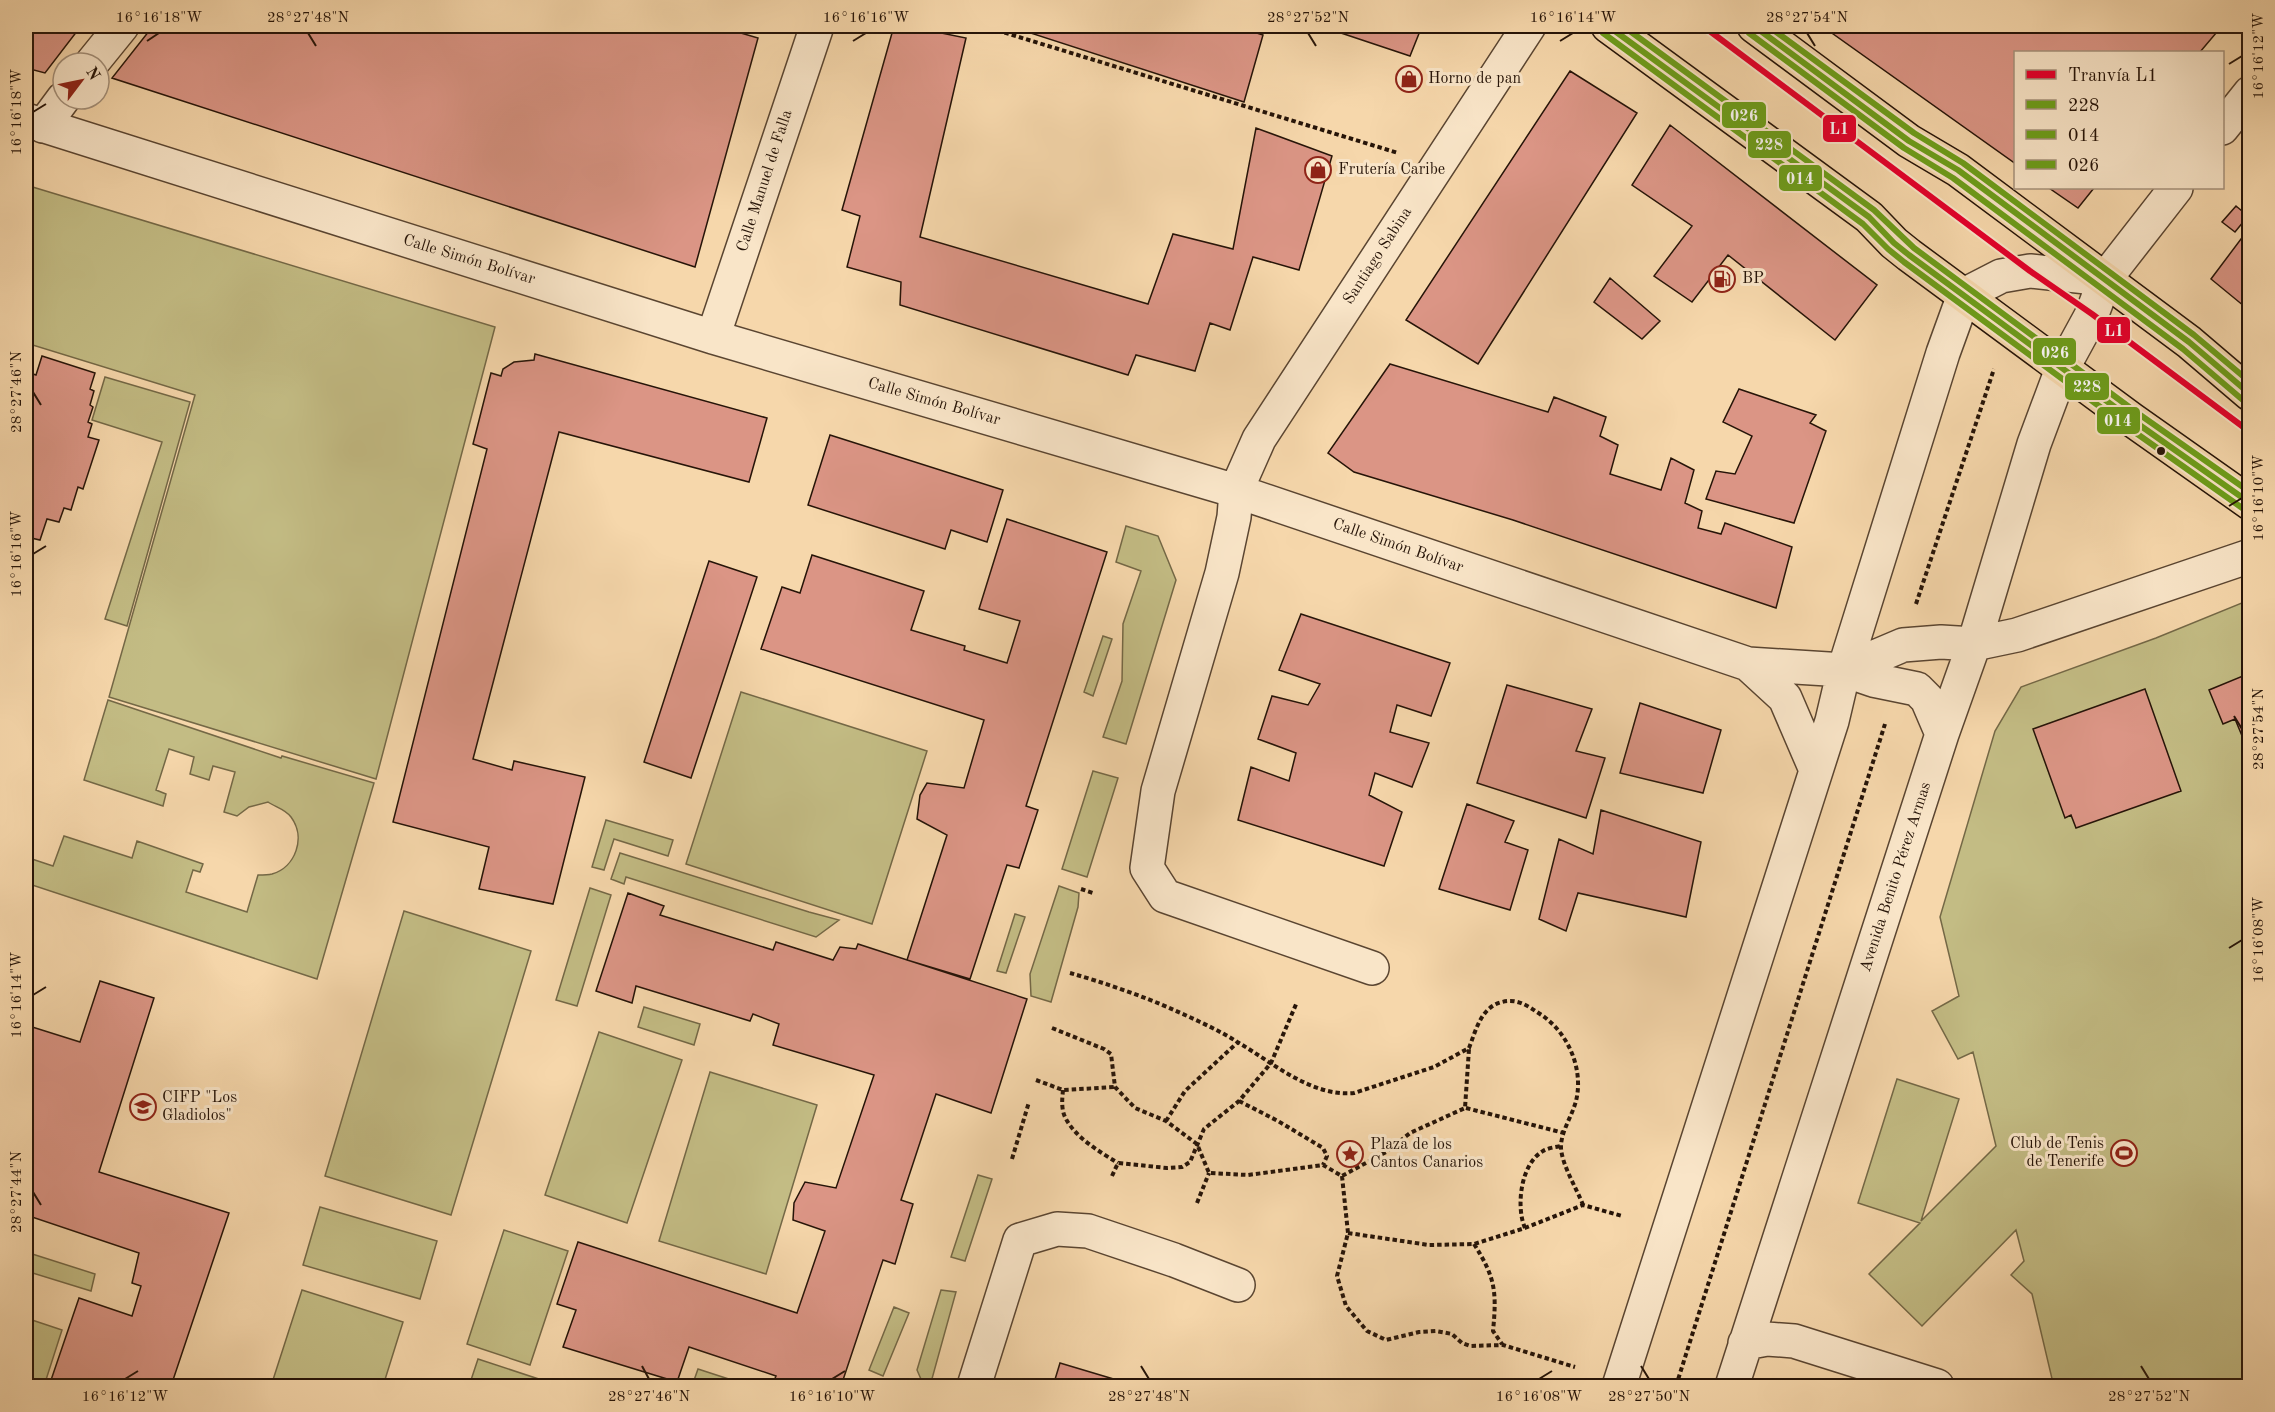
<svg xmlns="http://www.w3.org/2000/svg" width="2275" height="1412" viewBox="0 0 2275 1412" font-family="'Old Standard TT',serif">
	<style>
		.green { fill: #c3bc84; stroke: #746846; stroke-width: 1.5 }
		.building { fill: #db9585; stroke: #261408; stroke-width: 1.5 }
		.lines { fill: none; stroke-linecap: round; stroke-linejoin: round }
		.minor-casing { stroke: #5a4531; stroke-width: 36 }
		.major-casing { stroke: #261408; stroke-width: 36 }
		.path { stroke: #261408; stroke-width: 4; stroke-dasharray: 4.5 3; stroke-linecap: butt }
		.minor { stroke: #f9e5c8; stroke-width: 33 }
		.major { stroke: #f6d7ab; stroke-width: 33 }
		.bus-1-casing { stroke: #f9e5c8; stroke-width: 10 }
		.bus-2-casing { stroke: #f9e5c8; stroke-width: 10 }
		.bus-3-casing { stroke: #f9e5c8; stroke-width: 10 }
		.bus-1 { stroke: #6d9e1a; stroke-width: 6 }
		.bus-2 { stroke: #6d9e1a; stroke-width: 6 }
		.bus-3 { stroke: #6d9e1a; stroke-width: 6 }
		.tram-1-casing { stroke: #f9e5c8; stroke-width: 10 }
		.tram-1 { stroke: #e4002b; stroke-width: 6 }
		.ticks { fill: none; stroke: #261408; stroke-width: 2 }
		.bus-dot { fill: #261408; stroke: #f9e5c8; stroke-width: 2 }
		.labels { text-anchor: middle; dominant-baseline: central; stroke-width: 6; stroke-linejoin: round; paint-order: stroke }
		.poi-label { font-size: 16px; fill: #261408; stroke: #f9e5c8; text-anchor: start }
		.street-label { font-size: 16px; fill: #261408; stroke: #f9e5c8 }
		.line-badge { stroke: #f9e5c8; stroke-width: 2 }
		.badge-label { font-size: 16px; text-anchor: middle; font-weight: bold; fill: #fff }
		.neatline { fill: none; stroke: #261408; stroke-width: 2 }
		.ticks-label { font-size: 15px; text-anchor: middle; fill: #261408 }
	</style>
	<rect width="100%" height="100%" fill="#f6d7ab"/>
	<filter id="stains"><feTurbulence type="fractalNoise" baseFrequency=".00333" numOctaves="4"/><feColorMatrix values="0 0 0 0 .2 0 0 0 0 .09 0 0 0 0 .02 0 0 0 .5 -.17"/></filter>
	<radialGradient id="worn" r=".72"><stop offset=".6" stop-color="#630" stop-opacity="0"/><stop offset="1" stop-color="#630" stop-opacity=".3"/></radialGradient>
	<path class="green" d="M26 185 495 327 376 779 109 697 195 395 26 343Z
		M105 377 190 402 127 626 105 619 162 442 92 420Z
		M1126 526 1158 536 1176 580 1126 744 1103 737 1122 681 1123 624 1141 571 1116 562Z
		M2249 600V1386H2065L2053 1383 2032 1294 2011 1275 2024 1261 2016 1230 1922 1326 1869 1274 1920 1223 1858 1203 1897 1079 1959 1099 1921 1221 1996 1146 1973 1052 1958 1059 1932 1011 1959 996 1940 917 1995 731 2021 687 2156 638Z
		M1103 636 1112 639 1093 696 1084 692Z
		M741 692 927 751 872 924 686 864Z
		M108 700 281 758 282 756 374 783 317 979 26 883V857L53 866 64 836 132 858 137 841 203 864 200 872 193 870 186 892 247 912 258 875C262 875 268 875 272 874 296 867 306 837 291 817 285 809 275 807 268 802L249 807 237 816 224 812 235 772 213 766 209 780 190 774 194 757 169 749 156 790 166 794 163 806 84 780Z
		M1093 771 1118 778 1087 877 1062 869Z
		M606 820 673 840 668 856 614 839 604 870 592 867Z
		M620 853 809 912 839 920 816 937 626 877 624 884 611 879Z
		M1059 886 1079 893 1078 907 1051 1002 1031 996 1030 974Z
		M590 888 611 895 577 1006 556 1000Z
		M404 911 531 951 451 1215 325 1176Z
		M1015 914 1025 917 1006 973 997 971Z
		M644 1007 700 1024 694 1045 638 1027Z
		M599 1032 682 1060 627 1223 545 1195Z
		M710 1072 817 1105 766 1274 659 1241Z
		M978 1175 992 1179 965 1261 951 1257Z
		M320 1207 437 1241 420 1299 303 1265Z
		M504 1230 568 1251 530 1365 467 1344Z
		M26 1252 95 1274 91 1291 26 1271Z
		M302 1290 403 1322 383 1386H271Z
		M941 1290 956 1292 930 1386H924L917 1370Z
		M894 1307 909 1313 883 1376 869 1370Z
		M26 1318 62 1330 44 1386H26Z
		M478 1359 560 1386H469Z
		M698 1369 744 1384 743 1386H692Z"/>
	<path class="building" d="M26 26H81L45 73 26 68Z
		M153 26H717L758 38 695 267 112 78Z
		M894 26H907L966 38 920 237 1148 304 1173 234 1233 249 1256 128 1332 156 1299 270 1253 257 1230 330 1210 323 1195 371 1136 355 1128 375 900 305 901 282 847 267 860 216 842 210Z
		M1009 26H1235L1263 35 1244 102Z
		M1320 26H1422L1410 56Z
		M1822 26H2222L2200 52H2016V164Z
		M1570 71 1637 113 1478 364 1406 320Z
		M1670 125 1877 285 1835 340 1728 255 1692 302 1654 276 1692 226 1632 185Z
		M2049 188H2094L2078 208Z
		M2236 206 2248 216 2235 232 2222 222Z
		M2250 227V311L2211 279Z
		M1610 278 1660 321 1642 339 1594 302Z
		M535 354 767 418 749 482 559 432 473 759 512 770 514 761 585 777 553 904 479 889 489 847 393 822 487 449 473 444 491 373 501 376 503 369 514 362 534 360Z
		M42 356 95 373 90 389 94 391 90 405 93 407 88 422 92 424 88 437 99 440 83 489 78 487 71 510 64 508 59 522 47 519 40 540 31 538 26 557V388L30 373 36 375Z
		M1390 364 1548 412 1554 397 1606 417 1600 436 1618 445 1610 474 1661 490 1671 458 1694 470 1685 503 1702 511 1698 528 1721 534 1725 523 1792 547 1776 608 1513 520 1354 472 1328 453Z
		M1739 389 1816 415 1810 423 1826 431 1794 523 1706 499 1716 471 1735 474 1752 436 1723 422Z
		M830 435 1003 490 987 542 951 530 945 549 808 505Z
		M1007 519 1107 552 1026 806 1038 810 1019 868 1007 865 970 979 907 960 947 835 917 819 920 795 927 783 964 788 984 720 761 649 782 587 800 593 812 555 924 591 911 630 965 646 964 650 1007 663 1020 621 979 609Z
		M709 561 757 577 691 778 644 762Z
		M1301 614 1450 663 1431 716 1397 705 1390 732 1429 743 1412 787 1375 773 1369 795 1402 812 1384 866 1238 820 1251 767 1289 781 1296 753 1258 739 1272 696 1308 705 1320 684 1279 670Z
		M2250 673V755L2235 719 2223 724 2209 690Z
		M1507 685 1592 709 1576 751 1605 758 1586 818 1477 783Z
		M2145 689 2181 791 2076 828 2071 815 2065 818 2033 729Z
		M1640 703 1721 730 1703 793 1620 773Z
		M1467 804 1514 821 1505 842 1528 850 1510 910 1439 889Z
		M1601 810 1701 842 1686 917 1578 893 1566 931 1539 919 1559 839 1593 854Z
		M628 893 664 906 660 915 773 950 776 942 833 960 840 947 856 949 858 944 1027 999 991 1113 936 1094 901 1200 913 1204 895 1264 883 1260 841 1386H772L776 1376 689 1347 677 1382 563 1347 576 1310 557 1304 578 1242 797 1313 825 1231 793 1220 794 1203 805 1182 836 1188 874 1075 773 1045 779 1024 753 1014 750 1021 636 986 632 1003 596 991Z
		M100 981 154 998 99 1172 229 1213 171 1386H49L79 1298 132 1316 141 1286 132 1283 139 1253 26 1215V1025L80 1042Z
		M1060 1363 1137 1386H1053Z"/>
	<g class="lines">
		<defs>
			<path id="minor" d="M92 63 122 26
				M26 120 713 337 1236 491 1748 664 1844 670 1873 680 1917 689 1927 699 1942 734
				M43 126 63 99
				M2222 128 2250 93
				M713 337 817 26
				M1748 664 1785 698 1816 770
				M1844 670 1903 645 1941 642 1974 644 2017 635 2250 556
				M1372 968 1165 896 1147 868 1158 791 1222 573 1234 517 1236 491 1259 439 1529 26
				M1745 1343 1767 1339 1794 1341 1937 1386
				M974 1386 1020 1240 1057 1229 1088 1231 1174 1260 1238 1285
				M1619 1386 1832 721 1844 670 1943 353 1964 295 2001 276 2030 271 2105 279
				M1732 1386 1942 734 1974 644 2034 444 2062 369 2092 314 2105 279 2176 188"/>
			<path id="major" d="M1608 26 1869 217 1894 243 1909 255 2131 419 2250 503
				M1754 26 1909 141 1958 170 2189 342 2250 394"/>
		</defs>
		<use href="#minor" class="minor-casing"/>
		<use href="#major" class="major-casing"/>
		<path class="path" d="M983 26 1398 153
			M1916 604 1994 369
			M1081 889 1093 893
			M1070 973C1102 982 1143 996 1174 1010 1196 1020 1219 1030 1239 1043 1273 1063 1312 1097 1354 1093L1434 1067 1469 1048C1476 1030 1481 1007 1502 1002 1517 998 1528 1006 1540 1014 1568 1032 1584 1069 1576 1101 1572 1116 1562 1130 1561 1145 1560 1162 1577 1189 1583 1205
			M1052 1028 1104 1049 1111 1054 1115 1087 1135 1108 1166 1121 1197 1144 1209 1173 1248 1175 1323 1165 1342 1176 1386 1152 1410 1133 1465 1108 1469 1049
			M1036 1080 1063 1090 1115 1087
			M1063 1090C1062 1100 1061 1110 1066 1119 1076 1138 1100 1152 1118 1163
			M1239 1101 1278 1121 1323 1148 1327 1156 1323 1165
			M1466 1108 1564 1133
			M1166 1121 1185 1091 1238 1042
			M1012 1159 1029 1102
			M1112 1176 1118 1163 1167 1168 1182 1167 1190 1162 1204 1129 1239 1101 1271 1063 1297 1002
			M1342 1176 1348 1233 1337 1276 1346 1306 1367 1331 1386 1340 1419 1332 1436 1331 1452 1334 1462 1343 1470 1346 1503 1345 1575 1367
			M1197 1203 1209 1173
			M1525 1228C1516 1208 1520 1164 1543 1151 1548 1148 1555 1147 1561 1146
			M1348 1233 1429 1245 1474 1244 1525 1228 1583 1205 1622 1216
			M1474 1244C1495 1277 1497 1291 1493 1331L1502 1344
			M1676 1386 1885 724"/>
		<use href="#minor" class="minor"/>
		<use href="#major" class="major"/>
		<defs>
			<path id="bus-1" d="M1608 26 1869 217 1894 243 1909 255 2131 419 2250 503
				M1754 26 1909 141 1958 170 2189 342 2250 394"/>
			<path id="bus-2" d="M1603 33 1863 224 1888 249 1904 262 2126 426 2245 510
				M1749 33 1904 148 1953 178 2183 349 2244 401"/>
			<path id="bus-3" d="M1623 26 1874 210 1914 248 2136 412 2250 492
				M1768 26 1914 133 1963 163 2194 335 2250 382"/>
		</defs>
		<use href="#bus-1" class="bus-1-casing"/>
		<use href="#bus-2" class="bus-2-casing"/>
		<use href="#bus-3" class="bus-3-casing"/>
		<use href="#bus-1" class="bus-1"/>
		<use href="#bus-2" class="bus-2"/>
		<use href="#bus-3" class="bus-3"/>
		<defs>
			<path id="tram-1" d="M1703 26 2030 271 2092 314 2250 432"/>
		</defs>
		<use href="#tram-1" class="tram-1-casing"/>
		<use href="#tram-1" class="tram-1"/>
	</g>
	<path class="ticks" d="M308 33 316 46M1308 33 1316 46M1807 33 1815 46M147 41 159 33M853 41 866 33M1560 41 1573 33M2229 64 2242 56M33 112 46 104M33 392 41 405M2229 506 2242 498M33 554 46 546M2234 716 2242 729M2229 948 2242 940M33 995 46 987M33 1192 41 1205M642 1366 649 1379M1141 1366 1149 1379M1641 1366 1649 1379M2141 1366 2149 1379M125 1379 138 1371M832 1379 845 1371M1539 1379 1552 1371"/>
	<defs>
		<symbol id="shop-ring" viewBox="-11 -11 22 22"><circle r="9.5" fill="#f9e5c8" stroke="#8f2418" stroke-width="1.5"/><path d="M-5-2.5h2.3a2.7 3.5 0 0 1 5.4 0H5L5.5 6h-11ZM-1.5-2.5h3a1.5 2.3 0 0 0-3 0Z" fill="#8f2418"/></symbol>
		<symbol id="fuel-ring" viewBox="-11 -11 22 22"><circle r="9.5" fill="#f9e5c8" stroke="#8f2418" stroke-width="1.5"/><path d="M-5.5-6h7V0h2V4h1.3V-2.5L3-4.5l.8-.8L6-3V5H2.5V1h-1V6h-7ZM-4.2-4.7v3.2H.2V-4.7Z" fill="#8f2418"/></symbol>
		<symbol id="school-ring" viewBox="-11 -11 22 22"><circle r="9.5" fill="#f9e5c8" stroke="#8f2418" stroke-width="1.5"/><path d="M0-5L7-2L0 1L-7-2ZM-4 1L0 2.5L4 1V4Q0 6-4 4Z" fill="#8f2418"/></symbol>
		<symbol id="stadium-ring" viewBox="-11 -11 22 22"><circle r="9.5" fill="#f9e5c8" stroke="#8f2418" stroke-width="1.5"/><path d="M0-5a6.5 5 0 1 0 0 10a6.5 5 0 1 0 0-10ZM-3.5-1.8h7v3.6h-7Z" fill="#8f2418"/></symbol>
		<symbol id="sight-ring" viewBox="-11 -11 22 22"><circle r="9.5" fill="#f9e5c8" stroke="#8f2418" stroke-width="1.5"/><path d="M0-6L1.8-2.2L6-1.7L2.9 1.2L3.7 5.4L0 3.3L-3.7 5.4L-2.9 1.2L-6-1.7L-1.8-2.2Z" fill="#8f2418"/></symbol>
	</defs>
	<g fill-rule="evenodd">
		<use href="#shop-ring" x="1394" y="64" width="30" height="30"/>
		<use href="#shop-ring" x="1303" y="155" width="30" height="30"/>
		<use href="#fuel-ring" x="1707" y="264" width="30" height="30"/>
		<use href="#school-ring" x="128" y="1092" width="30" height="30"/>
		<use href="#stadium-ring" x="2109" y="1138" width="30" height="30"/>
		<use href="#sight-ring" x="1335" y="1139" width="30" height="30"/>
	</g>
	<circle class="bus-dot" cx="2161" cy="451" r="5"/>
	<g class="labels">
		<g class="poi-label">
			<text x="1428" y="79">Horno de pan</text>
			<text x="1338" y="170">Frutería Caribe</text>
			<text x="1742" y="279">BP</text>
			<text x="162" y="1098">CIFP "Los<tspan x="162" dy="18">Gladiolos"</tspan></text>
			<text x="2104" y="1144" text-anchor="end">Club de Tenis<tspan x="2104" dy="18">de Tenerife</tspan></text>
			<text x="1370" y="1145">Plaza de los<tspan x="1370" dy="18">Cantos Canarios</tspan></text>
		</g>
		<g class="street-label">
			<text transform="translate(765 181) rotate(-72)">Calle Manuel de Falla</text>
			<text transform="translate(1378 256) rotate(-57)">Santiago Sabina</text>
			<text transform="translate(469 260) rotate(17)">Calle Simón Bolívar</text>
			<text transform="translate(934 402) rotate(16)">Calle Simón Bolívar</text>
			<text transform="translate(1398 546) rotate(19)">Calle Simón Bolívar</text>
			<text transform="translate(1896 877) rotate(-72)">Avenida Benito Pérez Armas</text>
		</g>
	</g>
	<g class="line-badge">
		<rect x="1721" y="101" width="46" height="28" rx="6" fill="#6d9e1a"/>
		<rect x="1822" y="114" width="35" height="29" rx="6" fill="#e4002b"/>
		<rect x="1747" y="130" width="45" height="29" rx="6" fill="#6d9e1a"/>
		<rect x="1778" y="164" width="45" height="28" rx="6" fill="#6d9e1a"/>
		<rect x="2096" y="316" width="35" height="28" rx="6" fill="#e4002b"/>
		<rect x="2032" y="337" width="45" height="29" rx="6" fill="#6d9e1a"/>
		<rect x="2064" y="372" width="46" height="29" rx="6" fill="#6d9e1a"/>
		<rect x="2096" y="406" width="45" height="29" rx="6" fill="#6d9e1a"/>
	</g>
	<g class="badge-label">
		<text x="1744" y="121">026</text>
		<text x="1839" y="134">L1</text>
		<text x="1769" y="150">228</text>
		<text x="1800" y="184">014</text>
		<text x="2114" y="336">L1</text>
		<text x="2055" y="358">026</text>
		<text x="2087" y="392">228</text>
		<text x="2118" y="426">014</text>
	</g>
	<rect width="2275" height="1412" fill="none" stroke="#f6d7ab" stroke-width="66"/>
	<rect x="2014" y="51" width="210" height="138" fill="#f9e5c8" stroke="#a5917b" stroke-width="1.5"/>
	<rect x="2026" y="70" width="30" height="9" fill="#e4002b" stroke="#a5917b" stroke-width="1.5"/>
	<text x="2068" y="81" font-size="18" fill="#261408">Tranvía L1</text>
	<rect x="2026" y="100" width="30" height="9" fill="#6d9e1a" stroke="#a5917b" stroke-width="1.5"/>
	<text x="2068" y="111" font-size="18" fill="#261408">228</text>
	<rect x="2026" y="130" width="30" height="9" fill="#6d9e1a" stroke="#a5917b" stroke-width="1.5"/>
	<text x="2068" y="141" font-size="18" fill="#261408">014</text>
	<rect x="2026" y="160" width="30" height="9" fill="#6d9e1a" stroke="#a5917b" stroke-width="1.5"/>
	<text x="2068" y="171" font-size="18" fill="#261408">026</text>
	<g transform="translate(81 81) rotate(58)"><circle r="28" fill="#f9e5c8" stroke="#a5917b" stroke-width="1.5"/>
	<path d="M0-4.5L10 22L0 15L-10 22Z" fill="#8f2418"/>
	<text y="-9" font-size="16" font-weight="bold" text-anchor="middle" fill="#261408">N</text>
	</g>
	<rect x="33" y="33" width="2209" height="1346" class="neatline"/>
	<g class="ticks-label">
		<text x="159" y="22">16°16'18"W</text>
		<text x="308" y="22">28°27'48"N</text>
		<text x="866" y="22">16°16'16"W</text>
		<text x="1308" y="22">28°27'52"N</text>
		<text x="1573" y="22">16°16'14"W</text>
		<text x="1807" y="22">28°27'54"N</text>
		<text transform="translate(2258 56) rotate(-90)" y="5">16°16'12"W</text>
		<text transform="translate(16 112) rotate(-90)" y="5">16°16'18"W</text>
		<text transform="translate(16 392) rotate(-90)" y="5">28°27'46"N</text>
		<text transform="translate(2258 498) rotate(-90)" y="5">16°16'10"W</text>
		<text transform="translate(16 554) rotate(-90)" y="5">16°16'16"W</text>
		<text transform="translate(2258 729) rotate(-90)" y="5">28°27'54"N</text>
		<text transform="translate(2258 940) rotate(-90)" y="5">16°16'08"W</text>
		<text transform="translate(16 995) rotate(-90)" y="5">16°16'14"W</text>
		<text transform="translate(16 1192) rotate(-90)" y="5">28°27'44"N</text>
		<text x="125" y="1401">16°16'12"W</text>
		<text x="649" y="1401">28°27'46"N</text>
		<text x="832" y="1401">16°16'10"W</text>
		<text x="1149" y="1401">28°27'48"N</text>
		<text x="1539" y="1401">16°16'08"W</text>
		<text x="1649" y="1401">28°27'50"N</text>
		<text x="2149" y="1401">28°27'52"N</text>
	</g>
	<rect width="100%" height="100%" filter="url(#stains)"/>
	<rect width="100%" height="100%" fill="url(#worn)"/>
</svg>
